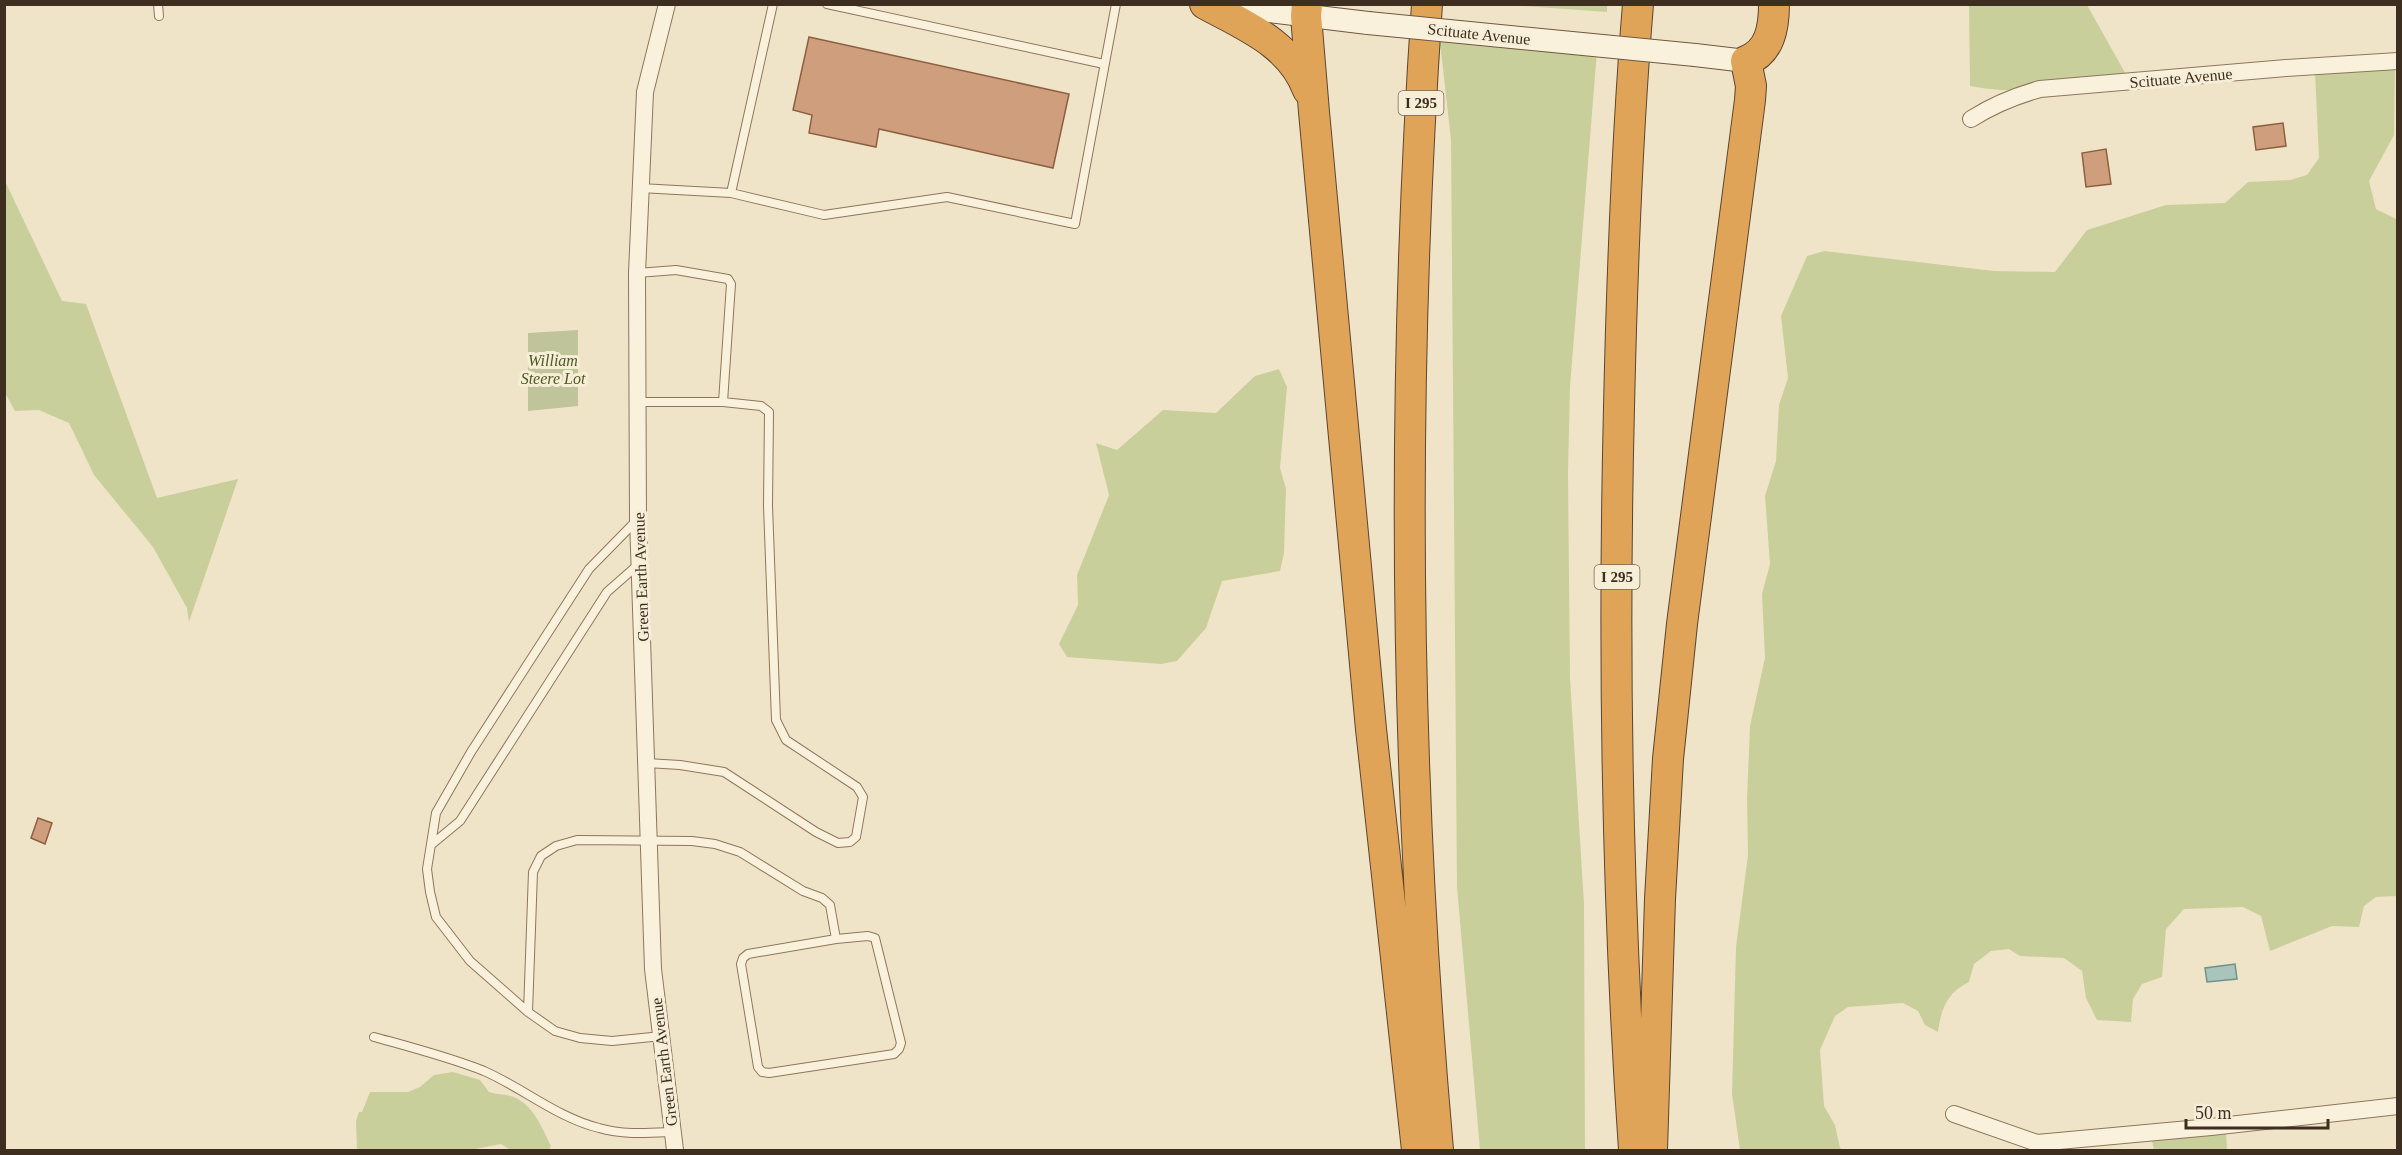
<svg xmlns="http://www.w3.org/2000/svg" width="2402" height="1155" viewBox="0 0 2402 1155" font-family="'Times New Roman',serif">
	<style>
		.green { fill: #c9cf9b }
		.cemetery { fill: #bfc49a }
		.water { fill: #a9c4bc; stroke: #6f938a; stroke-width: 1.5 }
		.building { fill: #cf9f7d; stroke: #8d5f41; stroke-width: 1.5 }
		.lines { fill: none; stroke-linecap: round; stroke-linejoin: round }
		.lane-casing { stroke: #8d765c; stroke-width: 10 }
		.street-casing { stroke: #8d765c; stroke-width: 18 }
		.secondary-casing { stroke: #6f573f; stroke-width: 24 }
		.highway-casing { stroke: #5b4430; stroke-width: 32 }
		.lane { stroke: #faf1dc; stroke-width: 8 }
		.street { stroke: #faf1dc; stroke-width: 16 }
		.secondary { stroke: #faf1dc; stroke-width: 22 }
		.highway { stroke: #e0a458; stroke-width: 30 }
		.secondary-bridge-casing { stroke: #6f573f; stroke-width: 24; stroke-linecap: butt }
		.secondary-bridge { stroke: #faf1dc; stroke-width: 22 }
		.labels { text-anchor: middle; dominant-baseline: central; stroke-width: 6; stroke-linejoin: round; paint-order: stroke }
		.shield { fill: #f7eed8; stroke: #756857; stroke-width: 1.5 }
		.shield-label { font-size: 15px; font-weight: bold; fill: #3d2e20 }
		.street-label { font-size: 16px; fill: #3d2e20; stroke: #f7eed8 }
		.park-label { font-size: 16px; font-style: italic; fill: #4d5a26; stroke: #f7eed8 }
	</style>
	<rect width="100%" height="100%" fill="#f0e4c8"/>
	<path class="green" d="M1509 5 1607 4V12Z
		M1969 5H2087L2132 85C2079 89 2023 96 1970 86Z
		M1439 33 1597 51 1570 387 1568 473 1570 678 1584 904 1585 1150H1480L1457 887 1451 140Z
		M2395 68 2394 135 2369 181 2376 209 2398 220 2397 896 2376 897 2364 906 2359 927 2332 926 2270 951 2261 916 2243 907 2184 909 2166 929 2162 977 2142 984 2133 999 2131 1022 2097 1020 2086 998 2082 971 2064 958 2020 956 2009 949 1991 951 1974 964 1969 982C1948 992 1941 1008 1938 1032L1925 1025 1918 1011 1903 1003 1848 1007 1835 1016 1820 1050 1824 1106 1835 1125 1840 1148 1844 1150H1740L1732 1094 1736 947 1748 855 1747 799 1750 726 1765 658 1762 594 1770 564 1765 496 1776 461 1779 405 1788 378 1781 316 1807 256 1824 251 1994 271 2055 272 2087 230 2166 205 2225 203 2248 182 2290 180 2307 175 2319 158 2315 73Z
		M5 181 62 301 86 304 157 498 238 479 189 622 187 608 153 547 94 475 69 423 39 410 15 411 5 393Z
		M1279 369 1287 387 1280 468 1286 489 1284 553 1280 571 1222 581 1206 628 1177 661 1161 664 1067 657 1059 644 1078 605 1077 575 1109 495 1096 443 1117 450 1163 410 1216 413 1255 376Z
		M453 1072 480 1080 489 1092C497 1095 509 1094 516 1098 535 1108 542 1128 551 1146L549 1150H510L501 1144 470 1150H357L356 1121 359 1112H362L370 1092H408L420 1087 434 1075Z
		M2226 1127 2227 1150H2154L2150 1132Z"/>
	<path class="cemetery" d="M578 330V406L528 411V333Z"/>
	<path class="water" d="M2235 964 2237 979 2207 982 2205 968Z"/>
	<path class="building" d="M809 37 1069 94 1053 168 879 129 876 147 809 133 812 115 793 110Z
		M2283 123 2286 146 2256 150 2253 127Z
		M2106 149 2111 184 2086 187 2082 153Z
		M38 818 52 823 45 844 31 838Z"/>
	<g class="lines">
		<defs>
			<path id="lane" d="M158 4 159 16
				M827 4 1104 64
				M640 188 731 193 773 4
				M731 193 824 215 947 197 1075 224 1116 4
				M637 273 676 270 728 279 731 284 723 402H638
				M638 519 589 569 471 752 436 813 427 869 430 892 436 917 470 961 528 1012 555 1031 580 1038 612 1041 662 1036
				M647 763 680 765 724 772 816 832 838 843 850 842 856 837 863 797 857 787 786 740 776 720 768 506 769 412 761 406 723 402
				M431 845 460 821 607 592 640 563
				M528 1012 533 872 541 856 556 846 577 840 692 841 715 844 740 852 803 891 822 898 830 905 836 939 748 954 743 958 741 964 758 1067 762 1072 769 1073 894 1054 899 1049 901 1043 875 938 868 936 836 939
				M374 1037C410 1047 449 1057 484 1071 523 1088 558 1118 599 1128 623 1135 648 1133 673 1132"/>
			<path id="street" d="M667 4 645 92 637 273 638 519 653 969 675 1150
				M1971 119C1993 105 2015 96 2040 89L2286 68 2398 61
				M1954 1114 2037 1143 2211 1127 2398 1106"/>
			<path id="secondary" d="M1218 5 1368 23
				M1695 55 1746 61"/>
			<path id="highway" d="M1205 4C1246 26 1291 44 1308 90
				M1307 4 1306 16 1314 112 1371 729 1417 1150
				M1427 4C1401 387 1404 769 1438 1150
				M1634 1150C1617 903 1613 655 1619 407 1622 273 1627 138 1638 4
				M1652 1150 1660 899 1668 759 1682 624 1750 100 1751 86 1746 61C1770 52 1774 28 1774 4"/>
		</defs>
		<use href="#lane" class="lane-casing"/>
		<use href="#street" class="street-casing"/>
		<use href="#secondary" class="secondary-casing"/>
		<use href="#highway" class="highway-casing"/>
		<use href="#lane" class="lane"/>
		<use href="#street" class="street"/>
		<use href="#secondary" class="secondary"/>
		<use href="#highway" class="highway"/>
		<defs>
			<path id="secondary-bridge" d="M1368 23 1695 55"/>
		</defs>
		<use href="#secondary-bridge" class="secondary-bridge-casing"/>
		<use href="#secondary-bridge" class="secondary-bridge"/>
	</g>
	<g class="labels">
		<g class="shield">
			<rect x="1398.5" y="91" width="45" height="24" rx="4.5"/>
			<rect x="1594.5" y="565" width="45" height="24" rx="4.5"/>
		</g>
		<g class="shield-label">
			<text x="1421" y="103">I 295</text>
			<text x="1617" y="577">I 295</text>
		</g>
		<g class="street-label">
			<text transform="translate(1479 34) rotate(6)">Scituate Avenue</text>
			<text transform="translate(2181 78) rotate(-5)">Scituate Avenue</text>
			<text transform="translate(641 577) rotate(-92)">Green Earth Avenue</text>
			<text transform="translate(664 1062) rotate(-97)">Green Earth Avenue</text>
		</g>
		<g class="park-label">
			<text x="553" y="360">William<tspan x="553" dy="18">Steere Lot</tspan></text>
		</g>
	</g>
	<rect width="2402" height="1155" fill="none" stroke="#3d2e20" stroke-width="12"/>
	<path d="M2186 1119v9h142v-9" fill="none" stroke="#3d2e20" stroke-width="3"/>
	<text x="2195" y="1119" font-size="18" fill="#3d2e20" stroke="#f7eed8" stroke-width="4.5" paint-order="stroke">50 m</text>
</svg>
